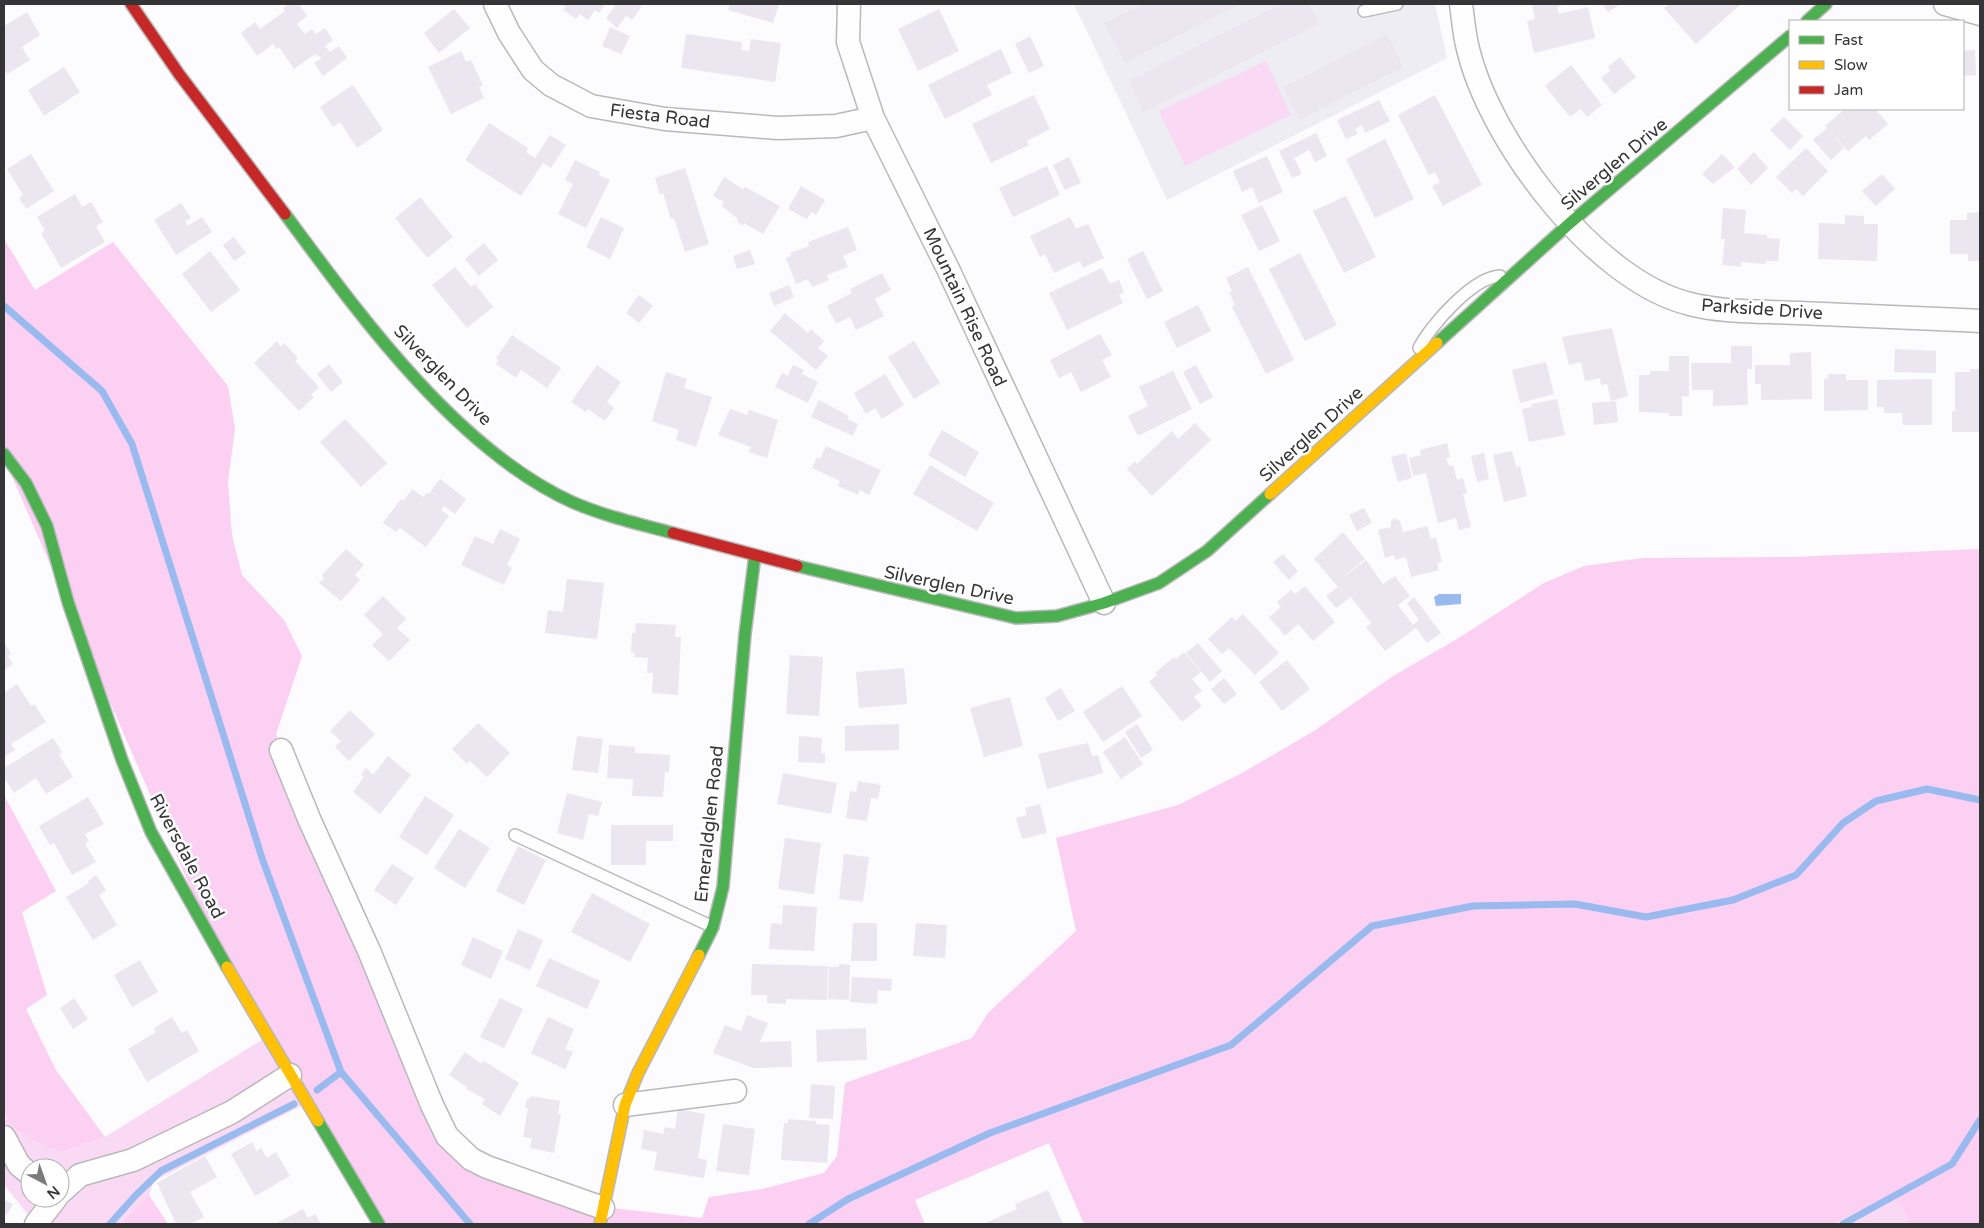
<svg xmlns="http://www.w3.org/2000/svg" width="1984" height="1228" viewBox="0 0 1984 1228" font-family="'Varela Round',sans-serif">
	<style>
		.built { fill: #efedf4 }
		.green { fill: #f9d9f3; fill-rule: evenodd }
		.forest { fill: #fbd0f3 }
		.water { fill: #99baee }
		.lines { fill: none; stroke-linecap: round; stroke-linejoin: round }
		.stream { stroke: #99baee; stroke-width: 7 }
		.building { fill: #ece6f0 }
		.lane-casing { stroke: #b9b8ba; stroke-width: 14 }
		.street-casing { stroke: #b9b8ba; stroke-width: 25 }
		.fast-casing { stroke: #b9b8ba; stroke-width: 14 }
		.slow-casing { stroke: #b9b8ba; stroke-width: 14 }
		.jam-casing { stroke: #b9b8ba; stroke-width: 14 }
		.lane { stroke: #fffeff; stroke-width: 11 }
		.street { stroke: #fffeff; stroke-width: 22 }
		.fast { stroke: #4caf50; stroke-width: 11 }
		.slow { stroke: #ffc107; stroke-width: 11 }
		.jam { stroke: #c62828; stroke-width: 11 }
		.labels { text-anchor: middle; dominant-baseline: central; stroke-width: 5; stroke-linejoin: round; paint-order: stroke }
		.street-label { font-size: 18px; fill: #353537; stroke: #fff }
	</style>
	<rect width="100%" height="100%" fill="#fcfbfd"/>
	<path class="built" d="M1074 4H1435L1447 58 1167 200Z"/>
	<path class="green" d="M1266 61 1291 115 1185 166 1159 111Z
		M265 1038 305 1104 154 1181 149 1195 120 1224H30L32 1219 4 1185V1112L5 1118 62 1152 105 1137ZM30 1168H60V1198H30Z
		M1895 1200 1907 1215 1908 1224H1832L1863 1209Z"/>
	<path class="forest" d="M4 239 35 290 113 242 228 386 235 429 228 481 232 535 242 575 284 620 302 656 276 734 312 823 460 1149 602 1207 702 1218 709 1197 762 1189 824 1173 837 1156 845 1083 972 1038 988 1013 1076 931 1056 838 1178 805 1242 773 1314 731 1393 676 1457 639 1544 583 1584 566 1643 558 1793 557 1980 549V1224H1908L1907 1215 1895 1200 1863 1209 1832 1224H1084L1049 1143 915 1200 925 1224H380L228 974 4 458Z
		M4 795 56 891 22 912 47 995 26 1009 56 1070 105 1137 62 1152C45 1145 8 1131 4 1112Z
		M149 1195 168 1224H120Z"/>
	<path class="water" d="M1439 594H1461V604L1436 606 1434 597Z"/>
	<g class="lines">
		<path class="stream" d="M4 306 102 391 132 444 263 861 341 1072 470 1224
			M317 1090 341 1072
			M110 1224 135 1196 161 1171 294 1104
			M809 1224 848 1199 990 1133 1231 1045 1372 926 1473 906 1575 904 1646 917 1733 900 1796 875 1843 823 1876 801 1927 789 1980 800
			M1843 1224 1952 1164 1980 1120"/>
	</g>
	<path class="building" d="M289 4H299L307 16 297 24 305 34 312 29 316 34 325 28 333 40 325 46 330 52 339 46 347 58 323 76 314 63 322 58 315 54 294 69 279 47 277 49 273 44 257 56 241 33 255 22 260 29 285 11 283 8Z
		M561 4H605L599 13 595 10 588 20 580 14 576 19 563 10 566 7Z
		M611 4H639L642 6 632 20 626 16 617 28 606 18 615 6Z
		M730 4H779L773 23 728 10Z
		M1143 4H1240L1125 63 1104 23Z
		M1282 4H1309L1319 23 1144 112 1129 81Z
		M1532 4H1566L1557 7 1559 14 1588 7 1595 38 1534 53 1527 21 1535 19Z
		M1602 4H1621L1608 12Z
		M1669 4H1741L1696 44 1664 8Z
		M454 9 470 28 439 53 424 33Z
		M939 9 959 51 918 71 898 29Z
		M27 12 40 35 22 47 30 60 7 74 4 69V26Z
		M610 27 630 36 621 54 602 46Z
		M686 34 742 42 741 50 749 51 751 39 781 43 775 82 681 68Z
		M1387 34 1403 67 1300 120 1284 87Z
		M1030 36 1044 66 1029 73 1015 44Z
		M1001 49 1012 73 987 85 992 95 945 119 928 85Z
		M1975 50 1976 75 1963 76V51Z
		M461 51 466 62 471 60 483 85 479 87 484 98 451 114 428 67Z
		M1620 57 1636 77 1614 94 1601 78 1610 71 1608 67Z
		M1571 65 1602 105 1587 117 1581 109 1570 117 1545 86Z
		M64 67 80 92 44 116 28 90Z
		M353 85 383 130 357 148 340 122 333 127 320 107Z
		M1034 95 1050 129 1027 141 1029 145 991 163 972 124Z
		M1435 95 1482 185 1443 206 1432 186 1440 182 1435 172 1429 175 1398 115Z
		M1379 100 1390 121 1365 133 1362 125 1355 129 1358 134 1346 139 1337 120Z
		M1845 109H1875L1888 124 1869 140 1866 136 1848 151 1825 126Z
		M1784 117 1803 136 1790 150 1770 130Z
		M489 123 528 148 526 152 535 158 550 135 566 145 551 168 543 163 521 196 465 160Z
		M1827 128 1844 148 1831 160 1813 140Z
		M1316 133 1327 156 1315 162 1309 150 1294 158 1302 174 1292 178 1279 151Z
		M1385 139 1414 199 1375 218 1346 159Z
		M1806 148 1828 171 1803 196 1796 189 1792 193 1776 177Z
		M1754 152 1768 168 1751 185 1737 169Z
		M31 154 54 191 26 209 19 198 23 195 7 169Z
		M1722 154 1735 167 1713 184 1702 174Z
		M1267 156 1283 192 1259 203 1252 187 1242 192 1233 171Z
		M1069 157 1081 183 1065 190 1053 165Z
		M575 160 600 172 599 175 610 180 586 228 558 214 573 184 565 180Z
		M1047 166 1060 195 1013 217 999 188Z
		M685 168 709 244 685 252 674 218 671 219 663 193 660 195 655 178Z
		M1882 174 1895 189 1876 206 1862 191Z
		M724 177 743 189 745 187 780 206 763 234 744 223 743 226 737 222 738 219 722 206 724 202 713 196Z
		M801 186 825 200 816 215 811 212 807 219 788 209Z
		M75 194 82 207 91 202 103 222 96 226 105 242 61 268 41 233 45 230 37 217Z
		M1346 196 1376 257 1344 273 1313 211Z
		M420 197 453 237 427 258 395 218Z
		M181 203 191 218 185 221 188 226 202 217 212 232 176 255 154 220Z
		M1262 205 1280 241 1259 251 1241 215Z
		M1723 208 1746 210 1744 233 1767 235V238L1780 239 1778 261H1766V264L1741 262V267L1722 265 1725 239H1721Z
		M1980 212V261H1968V254H1950V220H1967V213Z
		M1845 215 1864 216V224H1878L1877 261 1818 259 1819 223 1845 224Z
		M601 217 624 228 610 259 586 247Z
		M1070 217 1076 229 1088 224 1104 258 1083 268 1080 261 1054 273 1045 254 1040 257 1030 236Z
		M848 227 857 250 843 256 848 267 827 275 829 280 812 287 808 279 796 284 786 258 791 256 790 253 809 246 808 242Z
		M234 237 246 253 234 261 223 245Z
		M484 243 498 260 479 276 465 259Z
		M750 250 755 264 737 269 733 256Z
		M210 251 240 290 211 312 182 274Z
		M1143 251 1163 291 1147 299 1127 259Z
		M1300 253 1337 325 1305 341 1269 269Z
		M455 267 471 287 475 284 493 307 467 328 432 285Z
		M1248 267 1294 360 1266 374 1232 307 1235 305 1229 292 1232 291 1226 278Z
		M1102 268 1110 284 1119 280 1124 292 1119 295 1123 303 1067 330 1049 293Z
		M882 273 891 290 875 299 884 316 856 330 850 317 836 324 827 306 852 293 850 289Z
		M789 285 794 297 774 306 769 293Z
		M639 295 653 306 639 323 626 313Z
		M1198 305 1211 331 1177 348 1164 322Z
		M785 313 808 333 811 329 824 341 818 348 828 356 816 370 770 331Z
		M1612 328 1628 396 1611 401 1607 384 1601 385 1600 378 1585 381 1581 362 1569 365 1562 337Z
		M1100 334 1112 355 1102 360 1111 377 1081 392 1071 372 1059 378 1050 360Z
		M512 335 561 368 547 388 521 370 516 378 496 364 499 360 496 358Z
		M277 341 281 347 284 343 298 358 295 361 319 387 311 395 314 397 299 411 254 363Z
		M914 341 940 383 914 399 888 357Z
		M1731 346H1752V369H1747L1748 405 1713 406V390H1692L1691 363H1731Z
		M1895 349 1936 351V373L1894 372Z
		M1811 352 1812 399 1761 400V384H1755V365H1790V353Z
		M1669 356H1689V397L1682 396V416H1669V413L1639 412V375H1650V371H1669Z
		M1546 362 1554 394 1520 403 1512 370Z
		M329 364 343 382 331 392 317 374Z
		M597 365 621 382 607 402 614 408 605 421 588 409 586 412 571 402Z
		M793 365 804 370 802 374 818 382 808 403 775 387 782 373 788 376Z
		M1196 365 1213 397 1200 404 1183 372Z
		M1970 369H1980V432H1952V411H1955V372H1970Z
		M1173 371 1192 409 1138 436 1128 416 1148 406 1139 387Z
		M666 372 687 379 684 388 712 397 696 447 676 440 679 430 652 421Z
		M885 374 904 405 882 419 875 408 866 414 854 393Z
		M1828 374H1846V380H1868V410L1824 411V379L1828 378Z
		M1932 379V425H1903L1902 413H1884V407H1877V380Z
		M1557 399 1565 435 1529 442 1522 409 1532 407 1531 404Z
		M819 400 849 416 847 419 858 424 853 436 811 417Z
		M1616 401 1618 422 1594 425 1592 403Z
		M730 409 747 415 749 410 778 420 767 458 749 452 751 447 718 435Z
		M345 419 387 463 361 487 320 442Z
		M1195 423 1211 440 1152 496 1127 469 1135 461 1137 464 1172 431 1178 439Z
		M942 430 979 452 965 477 928 455Z
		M1447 443 1450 457 1446 458 1449 466 1453 465 1457 480 1463 478 1467 493 1463 494 1471 527 1459 530 1456 518 1438 523 1426 473 1413 476 1409 458 1421 455 1420 450Z
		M826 446 881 470 869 495 860 490 858 495 838 486 840 481 812 468 817 457 820 459Z
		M1512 451 1516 467 1520 466 1527 496 1504 502 1493 455Z
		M1406 453 1412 478 1398 482 1391 457Z
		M1484 453 1489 479 1477 482 1471 456Z
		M930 465 994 503 977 531 913 494Z
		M440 479 466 499 455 514 444 506 441 510 449 516 426 547 400 528 396 532 383 523 401 499 404 500 412 489 423 497 427 493 429 494Z
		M1364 508 1372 523 1357 531 1349 515Z
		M1394 518 1400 521 1403 532 1427 526 1431 539 1436 537 1442 562 1437 563 1439 570 1411 577 1406 557 1395 560 1394 555 1385 558 1378 530 1391 527V521Z
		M500 529 520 539 507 565 512 568 504 585 461 565 475 536 493 544Z
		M1343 532 1365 559 1337 582 1366 560 1383 584 1395 576 1410 596 1398 605 1413 625 1419 620 1407 603 1414 597 1441 633 1427 643 1416 628 1385 651 1366 627 1371 623 1351 597 1336 608 1326 596 1338 587 1314 559Z
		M346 549 364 565 355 575 360 580 341 601 319 583 324 578 322 575Z
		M1283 554 1298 571 1289 580 1273 562Z
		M567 579 604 583 597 639 545 633 548 610 563 612Z
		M1305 586 1335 622 1313 641 1298 624 1285 636 1269 617 1281 607 1277 602 1291 590 1295 594Z
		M383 596 406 619 397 628 410 640 389 661 372 645 383 634 364 615Z
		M1243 614 1279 653 1255 675 1229 648 1222 654 1208 639 1232 617 1235 621Z
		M636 623 676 625 675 637H681L678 695 652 693 653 673H647L648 658 634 657 635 653H631L632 633H635Z
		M4 642 11 654 8 656 13 664 4 670Z
		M1198 643 1222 671 1210 682 1186 653Z
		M1184 652 1201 672 1192 679 1202 691 1194 697 1202 706 1182 722 1149 682 1157 675 1155 673 1174 657 1176 659Z
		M790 655 823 657 819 716 786 714Z
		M1287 660 1310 689 1282 711 1259 682Z
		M904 668 907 704 859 708 856 672Z
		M1224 678 1237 694 1224 704 1211 689Z
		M17 684 31 706 34 704 46 722 11 744 15 750 4 757V693Z
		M1122 686 1142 716 1103 742 1083 712Z
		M1061 688 1075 711 1058 721 1045 698Z
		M1010 697 1023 746 984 757 970 708Z
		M350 710 375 734 349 761 335 747 341 741 330 731Z
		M478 723 510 753 487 777 470 761 467 764 452 749Z
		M899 724V750L845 751V726Z
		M1137 724 1153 750 1141 758 1125 732Z
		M577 736 603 739 598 773 572 770Z
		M799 736 822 738 821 753 825 754V763L798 762Z
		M1125 737 1143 764 1121 779 1103 752Z
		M53 738 62 752 59 754 73 777 46 794 36 778 14 793 4 777V768Z
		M1088 743 1092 756 1098 755 1103 773 1047 789 1038 754Z
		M609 745 635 747V753L670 755 669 772H665L663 797 632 796 633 779 607 778Z
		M388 756 411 775 380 814 353 792 364 777 361 775 366 768 373 775Z
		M783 773 837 783 831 814 777 804Z
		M858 781 881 785 878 799 871 798 867 821 846 818 850 791 856 792Z
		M567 793 602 802 598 816 589 814 583 840 557 833Z
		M425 796 454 815 427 855 399 837Z
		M88 797 104 824 85 834 89 841 85 844 96 862 72 875 54 843 50 845 39 826Z
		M1040 804 1047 833 1022 839 1016 818 1027 815 1025 808Z
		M611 825H673V841H646V865H611Z
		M459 829 490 848 465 888 434 868Z
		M785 838 821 843 814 894 778 889Z
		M518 846 546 860 524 905 496 891Z
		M844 854 869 857 863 902 839 899Z
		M392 864 414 878 396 905 374 890Z
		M96 875 106 890 99 895 117 925 93 940 66 897 89 883 88 881Z
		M592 893 650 924 630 962 571 932Z
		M783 905 817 907 814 951 769 949 771 923 782 924Z
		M853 923H877V961H851Z
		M916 923 947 925 945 958 913 956Z
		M518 929 543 940 530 970 505 959Z
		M473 937 503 951 491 979 461 965Z
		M549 958 600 981 587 1009 536 986Z
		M140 960 158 992 132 1007 114 975Z
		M752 964 828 966 827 1000 786 999V1004L767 1003V995H751Z
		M839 964 850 965 849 1000 828 999 829 967H839Z
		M852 977 892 979 891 991 878 990 877 1004 850 1002Z
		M74 998 88 1019 73 1029 60 1008Z
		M500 998 523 1009 504 1048 480 1037Z
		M747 1015 768 1023 760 1042 791 1041 792 1067 753 1068 713 1053 725 1025 741 1031Z
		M172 1017 182 1033 187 1030 199 1051 147 1082 128 1049 156 1032 154 1028Z
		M548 1017 574 1029 565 1049 573 1052 565 1069 531 1053Z
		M866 1028 867 1060 817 1062 816 1030Z
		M465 1052 482 1064 484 1061 519 1083 500 1116 482 1104 485 1099 466 1089 467 1087 449 1075Z
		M811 1084 835 1086 833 1119 809 1118Z
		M530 1096 560 1101 558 1114H561L554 1153 530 1148 532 1138 523 1137 528 1108H525L527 1099H529Z
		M678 1109 705 1114 698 1158 707 1160 704 1178 654 1170 657 1152 641 1149 644 1130 663 1134 665 1127 675 1129Z
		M788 1119 816 1121V1124L830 1125 827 1163 781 1160 784 1123H788Z
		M723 1124 755 1129 749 1175 716 1171Z
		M252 1142 257 1151 261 1148 267 1158 276 1152 290 1176 255 1196 231 1154Z
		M205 1156 217 1177 190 1192 204 1217 190 1224H176L157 1183Z
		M1048 1190 1063 1224H983L1017 1209 1015 1204Z
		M5 1200 13 1204 7 1215 4 1213Z
		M303 1209 308 1218 315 1214 321 1224H275Z"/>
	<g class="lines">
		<defs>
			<path id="lane" d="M1364 11 1397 4
				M1419 348C1430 326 1473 277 1500 276
				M515 835 713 927"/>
			<path id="street" d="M495 4 509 33 533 70 551 85 591 106 665 119 778 128 836 126 873 118
				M849 4 848 42 873 118 948 269 1104 603
				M1461 4C1463 18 1464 34 1468 49 1490 141 1595 281 1690 304 1725 313 1764 311 1799 313 1860 316 1920 318 1980 321
				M1945 4 1980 14
				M281 750 310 821 370 953 432 1105 447 1136 471 1159 487 1167 603 1208
				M625 1105 735 1091
				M4 1137 19 1165 30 1174
				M60 1193 80 1175 133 1160 232 1112 290 1075
				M36 1224 56 1198"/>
			<path id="fast" d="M1807 21 1826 4
				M285 214C359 314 456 449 572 502 604 516 639 524 673 533
				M1437 343 1570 223 1790 36
				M4 454 26 483 47 526 68 602 122 760 151 832 227 967
				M797 566 1016 618 1057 616 1104 603 1159 583 1207 551 1270 494
				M699 955 713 927 723 887 745 634 755 555
				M318 1121 379 1224"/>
			<path id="slow" d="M1270 494 1437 343
				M227 967 318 1121
				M600 1224 625 1105 638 1073 699 955"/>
			<path id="jam" d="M131 4 179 74 285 214
				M673 533 797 566"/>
		</defs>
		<use href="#lane" class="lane-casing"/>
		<use href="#street" class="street-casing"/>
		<use href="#fast" class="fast-casing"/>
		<use href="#slow" class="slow-casing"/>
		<use href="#jam" class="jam-casing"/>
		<use href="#lane" class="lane"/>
		<use href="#street" class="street"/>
		<use href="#fast" class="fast"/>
		<use href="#slow" class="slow"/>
		<use href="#jam" class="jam"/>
	</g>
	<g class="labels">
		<g class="street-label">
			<text transform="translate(660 116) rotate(7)">Fiesta Road</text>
			<text transform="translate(1614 164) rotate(-40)">Silverglen Drive</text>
			<text transform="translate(965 307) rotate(65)">Mountain Rise Road</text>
			<text transform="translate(1762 309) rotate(4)">Parkside Drive</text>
			<text transform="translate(443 375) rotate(46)">Silverglen Drive</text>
			<text transform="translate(1311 434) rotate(-42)">Silverglen Drive</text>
			<text transform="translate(949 585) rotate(12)">Silverglen Drive</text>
			<text transform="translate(709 824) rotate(-84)">Emeraldglen Road</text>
			<text transform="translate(187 856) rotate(62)">Riversdale Road</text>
		</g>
	</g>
	<rect width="1984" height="1228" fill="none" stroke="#353537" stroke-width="10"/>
	<rect x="1789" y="20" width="175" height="90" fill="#ffffff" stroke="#aeaeaf"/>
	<rect x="1799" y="36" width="25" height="8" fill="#4caf50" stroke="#aeaeaf"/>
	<text x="1834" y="45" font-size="15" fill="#353537">Fast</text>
	<rect x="1799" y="61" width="25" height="8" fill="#ffc107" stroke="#aeaeaf"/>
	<text x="1834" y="70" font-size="15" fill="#353537">Slow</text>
	<rect x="1799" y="86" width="25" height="8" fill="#c62828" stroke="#aeaeaf"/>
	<text x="1834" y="95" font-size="15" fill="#353537">Jam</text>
	<g transform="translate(45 1183) rotate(139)"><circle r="24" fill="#ffffff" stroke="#aeaeaf"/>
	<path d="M0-4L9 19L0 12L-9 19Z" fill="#7b7a7c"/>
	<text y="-8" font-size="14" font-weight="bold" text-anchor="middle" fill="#353537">N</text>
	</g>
</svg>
